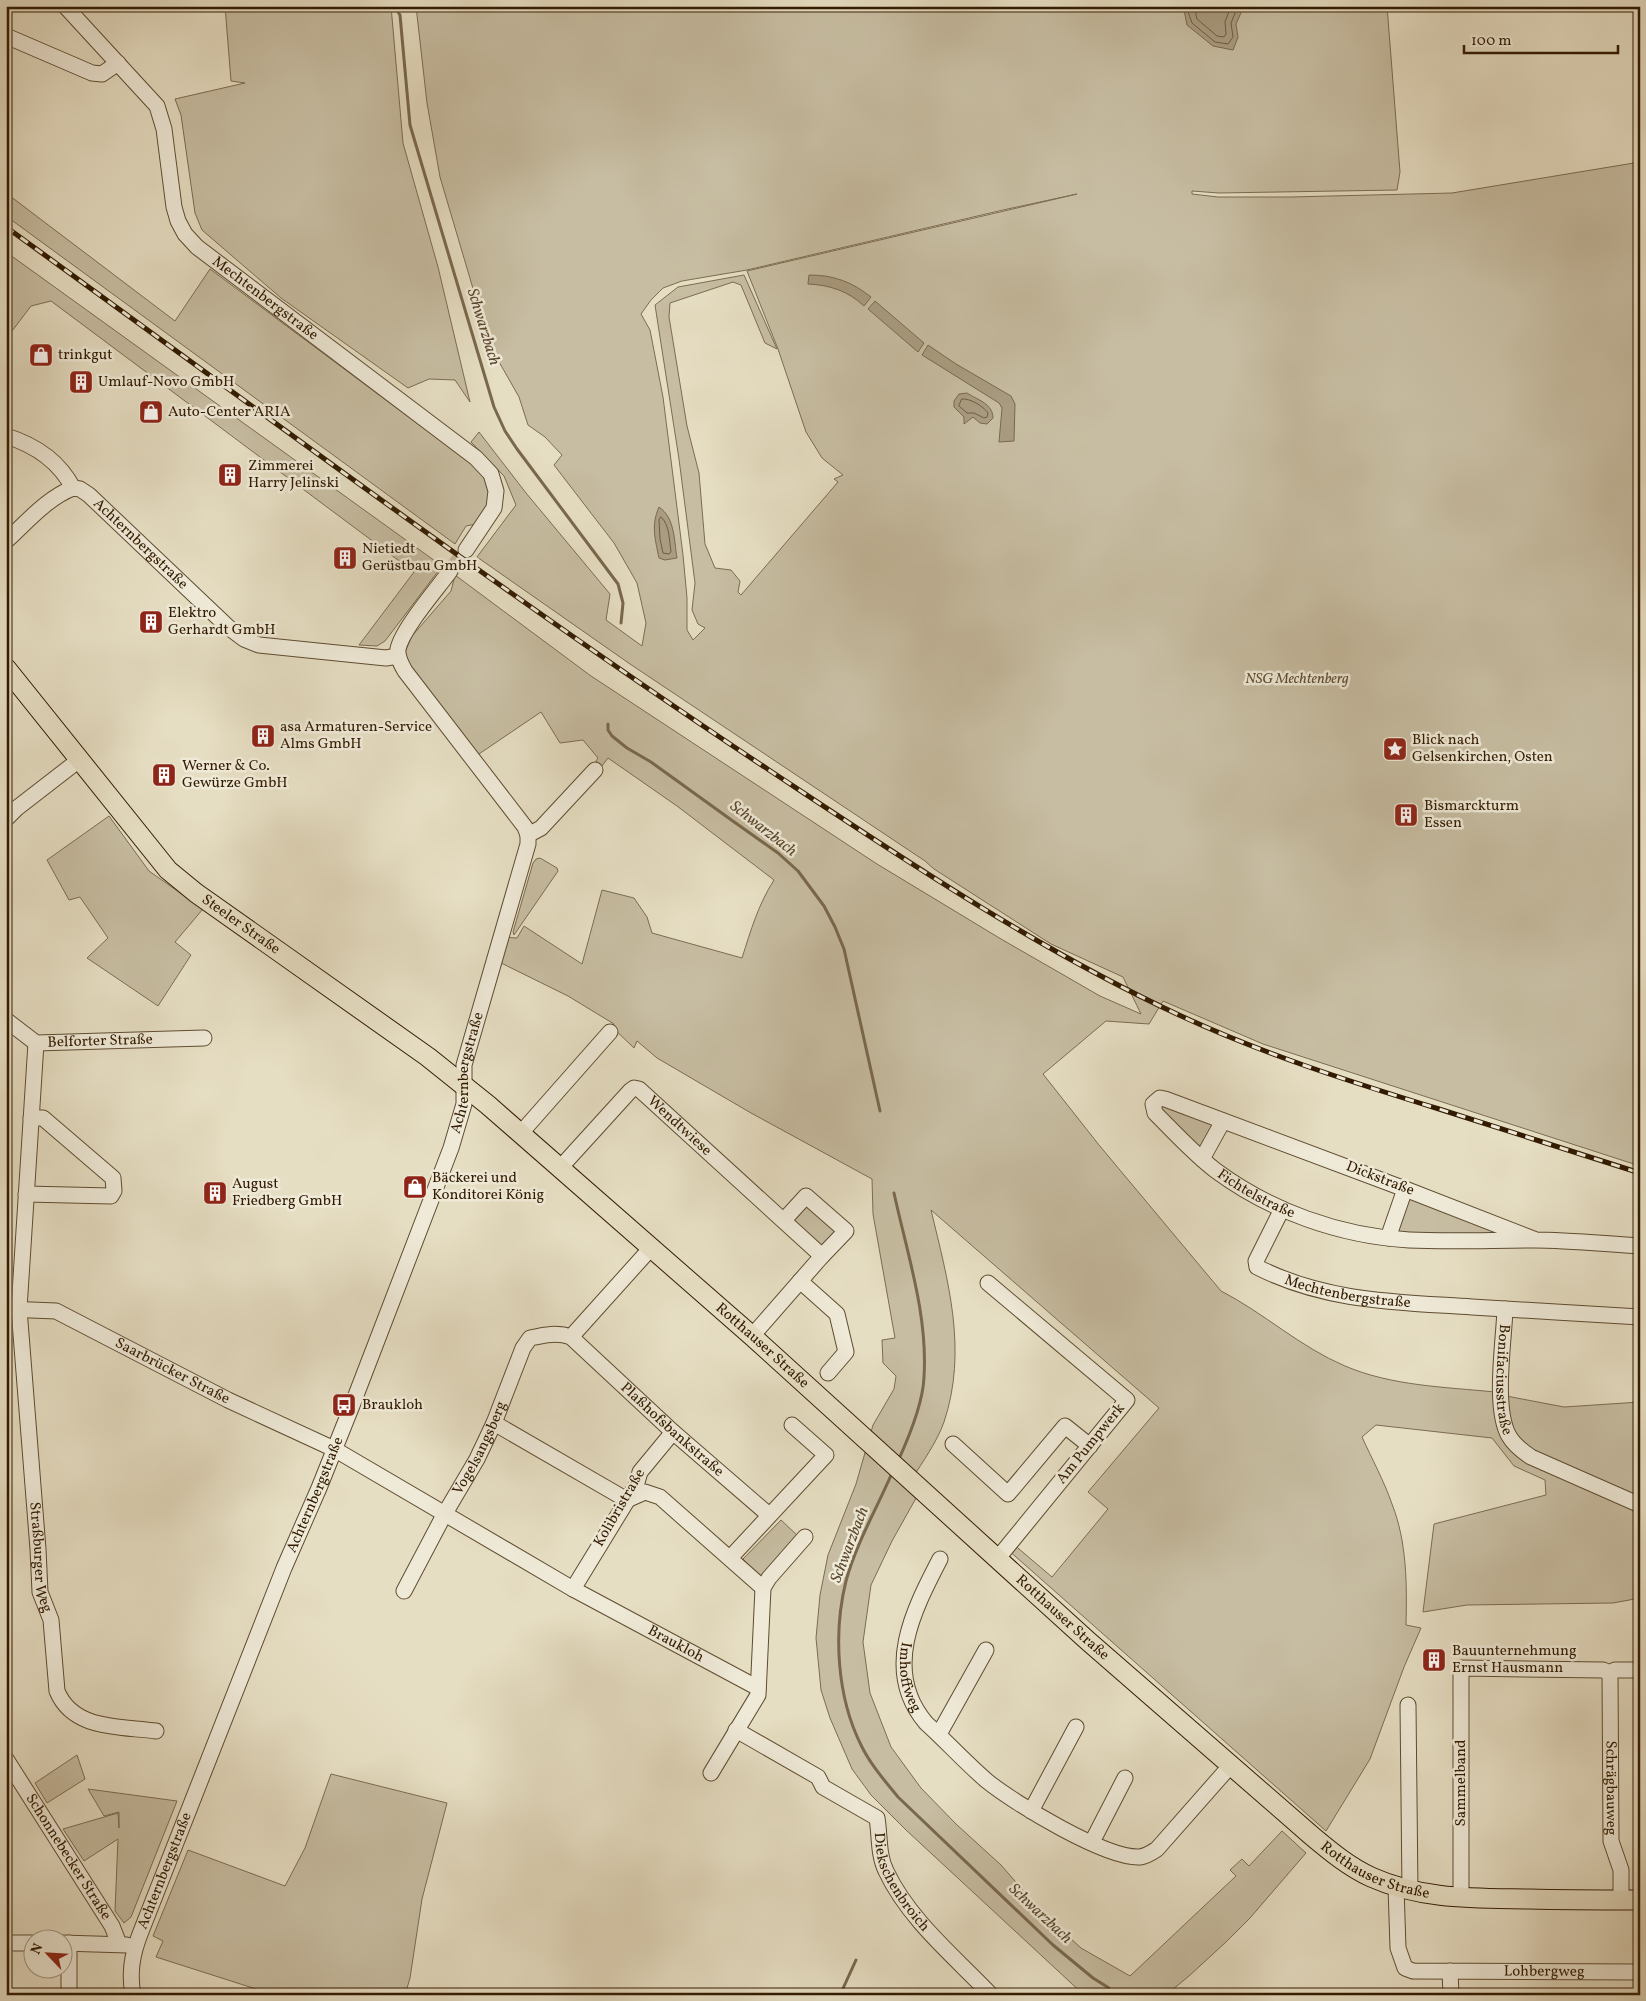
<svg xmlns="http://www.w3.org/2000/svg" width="1646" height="2001" viewBox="0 0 1646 2001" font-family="Vollkorn,serif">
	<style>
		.green { fill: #c7bda2; stroke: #7c6c51; fill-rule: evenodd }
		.water { fill: #a99c81; stroke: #79684d }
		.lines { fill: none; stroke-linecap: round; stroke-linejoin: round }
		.shore { stroke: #6e5c40; stroke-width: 1 }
		.stream { stroke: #79684d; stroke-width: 3 }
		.minor-tunnel { stroke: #c2b79c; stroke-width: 15; stroke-dasharray: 15 8; stroke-linecap: butt }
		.minor-casing { stroke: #5f4c31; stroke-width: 17 }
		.major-casing { stroke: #321b00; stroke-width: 21 }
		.minor { stroke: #efead8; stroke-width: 15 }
		.major { stroke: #e6dec3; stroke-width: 19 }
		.rail-casing { stroke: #321b00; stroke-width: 5 }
		.rail { stroke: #efead8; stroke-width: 3; stroke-dasharray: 9; stroke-linecap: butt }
		.labels { text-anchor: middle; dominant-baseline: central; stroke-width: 5; stroke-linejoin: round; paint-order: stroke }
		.street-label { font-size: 15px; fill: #321b00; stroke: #efead8 }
		.poi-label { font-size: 15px; fill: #321b00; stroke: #efead8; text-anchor: start }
		.park-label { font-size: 15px; font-style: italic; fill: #5f4c31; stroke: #efead8 }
		.water-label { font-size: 16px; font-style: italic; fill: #5c482d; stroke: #efead8 }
	</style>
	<rect width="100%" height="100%" fill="#e6dec3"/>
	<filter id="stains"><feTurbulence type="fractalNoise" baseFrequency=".004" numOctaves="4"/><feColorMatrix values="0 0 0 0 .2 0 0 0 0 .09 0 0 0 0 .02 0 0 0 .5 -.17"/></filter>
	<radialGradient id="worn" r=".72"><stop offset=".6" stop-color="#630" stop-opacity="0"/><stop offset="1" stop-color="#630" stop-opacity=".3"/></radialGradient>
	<path class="green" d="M225 6H391L403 143 438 267 470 402 455 380 429 379 408 388 281 298 202 230 195 213 181 115 175 99 245 83 231 81Z
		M416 6H1387L1400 172 1397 190 1219 193 1192 191V194L1218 197H1291L1452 193 1640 162V1166L1263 1044 1163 1001 1149 1024 1106 1021 1043 1074 1099 1145 1221 1291C1264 1313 1300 1347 1345 1366 1392 1386 1445 1387 1495 1392L1503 1440 1515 1455 1536 1467 1640 1512V1598L1613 1603 1467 1605 1423 1612 1434 1524 1546 1495 1545 1480 1514 1466 1492 1438 1376 1425 1362 1437C1372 1459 1384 1481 1392 1504 1407 1542 1407 1585 1406 1625L1421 1628 1404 1667 1370 1759 1326 1831 1007 1549 1012 1543 1052 1577 1108 1509 1088 1492 1159 1408 931 1210C948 1281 968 1350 944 1422 937 1442 923 1461 912 1479L920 1491 892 1541 871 1585 863 1642 870 1693 891 1747 921 1788 956 1824 1001 1865 1042 1912 1081 1948 1130 1976 1236 1876 1230 1870 1242 1859 1249 1866 1282 1831 1306 1853 1250 1918 1226 1942 1189 1976 1166 1995H1127L1116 1989 1112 1993 1115 1995H1084L906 1830 871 1795 852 1769 830 1718 821 1690 816 1638 820 1595 828 1555 856 1484 873 1425 894 1389 896 1376 883 1363 882 1340 895 1338 873 1214 872 1179 751 1113 657 1058 637 1041 634 1048 612 1027 614 1024 568 996 495 960 502 937 517 938 524 926 582 964 602 890 634 898 647 917 652 933 742 958C751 930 758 905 774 880L677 806 608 758 598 771 593 766 598 758 583 740 560 743 541 712 476 756 407 666 405 652 412 636 451 591 455 575 591 676 877 864 1001 939 1100 996 1141 1014 1123 977 1051 944 934 869 925 861 630 664 477 557 516 505 504 476 471 442 479 432 526 493 610 594 606 620 642 646 646 623 637 583 614 543 554 465 562 455 545 437 528 425 519 397 490 346 440 177 427 103ZM1077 194 747 271 778 349 806 432 822 458 843 475 834 479 838 482 741 595 738 592 740 581 731 570 715 568 705 544 699 473 687 426 669 317 670 303 733 282 741 285 765 343 777 349 744 275 678 287 655 305 679 459 695 583 692 610 698 624 705 628 693 640 687 630V598L683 555 663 397 650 330 641 314 651 300 663 288 682 281 747 270 1003 210Z
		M6 193 175 321 210 269 469 462C473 467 480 471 484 476 496 491 485 511 476 524L466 526 455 544 6 216Z
		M6 252 442 566 385 641 377 646 359 645 414 572 51 301 31 306 6 339Z
		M109 816 149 871 203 909 175 942 191 955 158 1006 87 958 108 938 80 897 69 900 47 860Z
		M540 858 557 868 558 871 514 935 513 932 533 863 536 859Z
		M1161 1103 1214 1124 1200 1149 1159 1110Z
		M1408 1197 1493 1230 1492 1234 1397 1233Z
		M808 1204 838 1231 823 1249 792 1222Z
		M1501 1395 1564 1407 1640 1402V1502L1516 1446Z
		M781 1520 799 1537 761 1577 743 1559Z
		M77 1755 85 1779 47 1803 35 1783Z
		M331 1774 447 1803 422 1899 410 1978 405 1995H259L256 1989 156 1957 163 1941 153 1936 188 1850 285 1886 305 1848Z
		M88 1789 177 1801 131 1917 124 1923 115 1911 118 1839 84 1861 63 1829 118 1813 119 1828V1812L104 1816Z"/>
	<path class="water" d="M1178 6H1244L1236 24 1238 37 1233 50 1213 46 1187 25 1184 10Z
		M809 275C834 275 852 282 871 297L864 306C848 291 830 285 808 284Z
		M875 301 924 343 918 352 868 309Z
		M928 345 956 364 1011 396 1015 404 1014 441 999 442 1002 408 999 403 922 355Z
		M967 393C978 400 993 404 993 418L987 424 980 423 973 417 964 424V417L954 407V401L959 394Z
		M659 507C675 518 674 540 677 558L665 560 659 558C655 539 651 525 659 507Z"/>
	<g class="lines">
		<path class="shore" d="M1186 6 1192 23 1215 42 1228 44 1233 37 1231 23 1238 6
			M1194 6 1197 19 1217 36 1224 37 1226 34 1225 22 1231 6
			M962 399C970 398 983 406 988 413L987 417 984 418 974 413H967L959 406Z
			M661 517C670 525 669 540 671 552L669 554 663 553 660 539 659 520Z"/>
		<path class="stream" d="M394 6 400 15 410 125 494 407 505 431 517 449 618 584 623 603 621 623
			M608 724V730L612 736 627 748 651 762 730 819 778 853 798 871 824 906 835 927 844 949 880 1111
			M894 1193C907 1253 928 1315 924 1377 923 1404 909 1437 898 1461
			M892 1473C877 1508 856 1544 846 1581 833 1633 837 1697 861 1745 870 1764 885 1781 898 1797L1053 1945 1093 1978 1109 1988
			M840 1995 856 1960"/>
		<path class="minor-tunnel" d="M450 571 466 550"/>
		<defs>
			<g id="minor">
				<path id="s1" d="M65 6 157 106 164 129 174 207 178 221 185 234 197 247 476 458 491 474 496 491 494 508 466 550"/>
				<path d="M6 36 92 73 102 74 118 63"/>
				<path d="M6 436C35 445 59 461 73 488"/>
				<path id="s2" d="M73 488 80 489 89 495 228 627 244 639 259 645 386 658 398 656"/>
				<path d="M6 541C26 523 47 498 73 488"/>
				<path d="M6 819 17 808 79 760"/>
				<path d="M528 835 541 828 595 770"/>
				<path id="s3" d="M6 1020 36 1043 204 1038"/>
				<path id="s4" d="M36 1043 19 1309 38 1549 40 1592 51 1620 57 1691C73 1730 119 1726 156 1731"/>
				<path d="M520 1134 610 1032"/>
				<path d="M1202 1159 1223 1121"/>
				<path id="s5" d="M560 1168 630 1091 634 1088 639 1089 822 1256 752 1336"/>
				<path d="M26 1194 111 1196 114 1191 113 1178 43 1118H31"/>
				<path id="s6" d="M1282 1209 1256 1261 1257 1267C1326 1302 1397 1302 1472 1307 1528 1310 1584 1314 1640 1317"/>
				<path d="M784 1220 806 1196 846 1231 822 1256"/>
				<path d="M1388 1238 1405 1189"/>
				<path id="s7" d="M1536 1240 1405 1189 1165 1099 1160 1098 1153 1104 1155 1113C1174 1132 1193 1153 1215 1170 1270 1211 1340 1236 1409 1240 1450 1242 1492 1240 1534 1240 1569 1240 1605 1244 1640 1246"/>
				<path d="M800 1281 837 1314 846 1352 828 1373"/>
				<path d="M988 1283 1127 1400 998 1558"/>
				<path id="s8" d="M6 1309 56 1311 228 1400 334 1449 573 1589 758 1688"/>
				<path id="s9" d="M1505 1309C1504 1341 1493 1408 1509 1436 1514 1445 1522 1451 1531 1457L1640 1505"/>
				<path d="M571 1337 651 1248"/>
				<path d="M494 1423 627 1500 645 1492 660 1497 763 1588"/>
				<path d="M953 1444 1008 1494 1065 1426 1090 1446"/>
				<path d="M730 1558 826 1455 792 1425"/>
				<path id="s10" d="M940 1559C913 1611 882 1671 926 1723 947 1742 966 1763 987 1781 1014 1803 1106 1859 1140 1857 1147 1856 1151 1853 1157 1849L1231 1765"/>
				<path d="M573 1589 636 1486 640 1472 673 1432"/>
				<path id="s11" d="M404 1591 444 1515 477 1459 494 1423 523 1348 530 1338C544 1335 557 1332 571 1337L673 1432 769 1515"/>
				<path id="s12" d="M1610 1673 1611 1841 1621 1870V1900"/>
				<path d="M1408 1705 1410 1891"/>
				<path id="s13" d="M736 1730 818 1777 823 1787 877 1818C880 1836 878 1855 886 1871 909 1920 955 1957 991 1995"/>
				<path d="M939 1734 986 1650"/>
				<path id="s14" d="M6 1759 112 1926 119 1944"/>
				<path d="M711 1773 758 1695 763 1588 769 1578 805 1537"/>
				<path d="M1031 1811 1076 1727"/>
				<path d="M1092 1842 1125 1778"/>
				<path id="s15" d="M1396 1887 1398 1948 1405 1968 1413 1971 1640 1972"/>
				<path d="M1461 1898V1668L1603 1670 1610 1673 1615 1670H1640"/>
				<path d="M6 1943H32"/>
				<path d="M62 1943 127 1945"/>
				<path d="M1450 1971 1451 1995"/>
				<path d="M69 1995V1943"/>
				<path id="s16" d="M133 1995C129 1973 132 1955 140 1934L284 1568 319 1488 353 1403 451 1148 464 1104V1065L528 844V835L525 827 405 671C401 664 397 657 398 649 402 629 437 589 450 571"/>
			</g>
			<g id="major">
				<path id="s17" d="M6 668 168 870 196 893 428 1057 488 1105 752 1336 1088 1641 1312 1836C1330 1851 1349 1867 1371 1877 1422 1900 1475 1898 1529 1899 1566 1900 1603 1900 1640 1900"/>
			</g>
		</defs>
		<use href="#minor" class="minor-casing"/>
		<use href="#major" class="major-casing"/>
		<use href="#minor" class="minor"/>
		<use href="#major" class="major"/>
		<defs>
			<path id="rail" d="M6 227C259 410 509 598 769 770 902 858 1035 948 1179 1015 1263 1054 1351 1082 1439 1109 1506 1130 1573 1152 1640 1173"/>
		</defs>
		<use href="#rail" class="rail-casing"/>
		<use href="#rail" class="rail"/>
	</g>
	<defs>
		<symbol id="shop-square" viewBox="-11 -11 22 22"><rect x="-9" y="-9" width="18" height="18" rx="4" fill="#8f2418" stroke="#efead8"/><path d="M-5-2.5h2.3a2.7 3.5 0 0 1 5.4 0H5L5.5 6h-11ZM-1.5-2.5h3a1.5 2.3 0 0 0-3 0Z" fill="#fff"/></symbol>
		<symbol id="building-square" viewBox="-11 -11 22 22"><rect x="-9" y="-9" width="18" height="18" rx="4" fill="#8f2418" stroke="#efead8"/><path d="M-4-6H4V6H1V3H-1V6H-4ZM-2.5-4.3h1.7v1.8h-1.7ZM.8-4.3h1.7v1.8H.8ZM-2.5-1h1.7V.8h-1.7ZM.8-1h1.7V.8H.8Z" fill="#fff"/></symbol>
		<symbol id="sight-square" viewBox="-11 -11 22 22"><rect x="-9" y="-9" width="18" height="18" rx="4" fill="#8f2418" stroke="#efead8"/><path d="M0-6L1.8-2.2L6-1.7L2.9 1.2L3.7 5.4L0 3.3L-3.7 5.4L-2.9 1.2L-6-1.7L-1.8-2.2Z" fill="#fff"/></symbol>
		<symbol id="bus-square" viewBox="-11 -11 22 22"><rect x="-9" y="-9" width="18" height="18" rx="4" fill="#8f2418" stroke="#efead8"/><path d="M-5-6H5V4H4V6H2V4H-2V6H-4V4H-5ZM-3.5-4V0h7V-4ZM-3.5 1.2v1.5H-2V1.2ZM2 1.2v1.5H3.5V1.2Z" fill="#fff"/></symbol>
	</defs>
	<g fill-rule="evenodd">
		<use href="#shop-square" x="27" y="341" width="28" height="28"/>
		<use href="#building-square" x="67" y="368" width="28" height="28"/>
		<use href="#shop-square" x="137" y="398" width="28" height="28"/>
		<use href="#building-square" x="216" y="461" width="28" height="28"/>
		<use href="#building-square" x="331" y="544" width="28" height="28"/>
		<use href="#building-square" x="137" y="608" width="28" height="28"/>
		<use href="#building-square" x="249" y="722" width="28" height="28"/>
		<use href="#sight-square" x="1381" y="735" width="28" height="28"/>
		<use href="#building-square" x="150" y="761" width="28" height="28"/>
		<use href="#building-square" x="1392" y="801" width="28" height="28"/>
		<use href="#shop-square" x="401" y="1173" width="28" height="28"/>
		<use href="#building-square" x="201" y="1179" width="28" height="28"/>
		<use href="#bus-square" x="330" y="1391" width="28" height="28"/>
		<use href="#building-square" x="1420" y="1646" width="28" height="28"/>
	</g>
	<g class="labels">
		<g class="street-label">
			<text stroke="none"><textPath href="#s1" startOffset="371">Mechtenbergstraße</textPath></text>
			<text stroke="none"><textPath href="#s2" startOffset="89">Achternbergstraße</textPath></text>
			<text stroke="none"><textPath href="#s17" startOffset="350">Steeler Straße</textPath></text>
			<text stroke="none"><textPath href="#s3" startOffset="102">Belforter Straße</textPath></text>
			<text stroke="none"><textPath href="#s16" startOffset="985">Achternbergstraße</textPath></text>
			<text stroke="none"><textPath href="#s5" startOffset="169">Wendtwiese</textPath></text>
			<text transform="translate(1380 1179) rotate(21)">Dickstraße</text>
			<text stroke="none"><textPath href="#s7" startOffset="551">Fichtelstraße</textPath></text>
			<text stroke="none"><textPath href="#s6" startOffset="159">Mechtenbergstraße</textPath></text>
			<text stroke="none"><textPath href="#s17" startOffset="1021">Rotthauser Straße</textPath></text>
			<text stroke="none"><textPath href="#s8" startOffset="181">Saarbrücker Straße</textPath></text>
			<text stroke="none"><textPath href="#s9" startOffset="71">Bonifaciusstraße</textPath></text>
			<text stroke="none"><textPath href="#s11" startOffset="462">Plaßhofsbankstraße</textPath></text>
			<text transform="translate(1091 1444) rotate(-51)">Am Pumpwerk</text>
			<text stroke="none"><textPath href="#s11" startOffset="162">Vogelsangsberg</textPath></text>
			<text stroke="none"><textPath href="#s16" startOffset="535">Achternbergstraße</textPath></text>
			<text transform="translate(620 1508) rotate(-60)">Kolibristraße</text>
			<text stroke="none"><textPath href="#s4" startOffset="516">Straßburger Weg</textPath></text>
			<text stroke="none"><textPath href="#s17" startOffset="1426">Rotthauser Straße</textPath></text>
			<text stroke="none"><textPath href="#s8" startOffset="754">Braukloh</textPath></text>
			<text stroke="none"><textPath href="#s10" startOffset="126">Imhoffweg</textPath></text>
			<text transform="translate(1461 1783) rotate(-90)">Sammelband</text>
			<text stroke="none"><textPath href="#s12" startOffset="115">Schrägbauweg</textPath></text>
			<text stroke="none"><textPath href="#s14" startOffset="116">Schonnebecker Straße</textPath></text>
			<text stroke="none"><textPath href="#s17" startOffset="1831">Rotthauser Straße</textPath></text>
			<text stroke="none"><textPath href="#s16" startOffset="130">Achternbergstraße</textPath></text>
			<text stroke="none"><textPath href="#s13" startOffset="238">Diekschenbroich</textPath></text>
			<text stroke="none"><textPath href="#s15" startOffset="222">Lohbergweg</textPath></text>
		</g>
		<g class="poi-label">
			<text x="58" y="355">trinkgut</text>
			<text x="98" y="382">Umlauf-Novo GmbH</text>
			<text x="168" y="412">Auto-Center ARIA</text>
			<text x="248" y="466">Zimmerei<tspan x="248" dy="17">Harry Jelinski</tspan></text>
			<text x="362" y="549">Nietiedt<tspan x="362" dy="17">Gerüstbau GmbH</tspan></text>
			<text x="168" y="613">Elektro<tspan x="168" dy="17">Gerhardt GmbH</tspan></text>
			<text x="280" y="727">asa Armaturen-Service<tspan x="280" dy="17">Alms GmbH</tspan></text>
			<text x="1412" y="740">Blick nach<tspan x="1412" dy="17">Gelsenkirchen, Osten</tspan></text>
			<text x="182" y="766">Werner &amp; Co.<tspan x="182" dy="17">Gewürze GmbH</tspan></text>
			<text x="1424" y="806">Bismarckturm<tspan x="1424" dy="17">Essen</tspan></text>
			<text x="432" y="1178">Bäckerei und<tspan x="432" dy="17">Konditorei König</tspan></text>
			<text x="232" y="1184">August<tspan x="232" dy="17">Friedberg GmbH</tspan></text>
			<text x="362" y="1405">Braukloh</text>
			<text x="1452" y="1651">Bauunternehmung<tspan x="1452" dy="17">Ernst Hausmann</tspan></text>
		</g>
		<g class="park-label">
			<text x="1297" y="679">NSG Mechtenberg</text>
		</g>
		<g class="water-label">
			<text transform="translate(483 327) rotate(73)">Schwarzbach</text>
			<text transform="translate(763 829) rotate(38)">Schwarzbach</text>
			<text transform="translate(850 1545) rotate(-69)">Schwarzbach</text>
			<text transform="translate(1040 1914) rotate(43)">Schwarzbach</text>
		</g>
	</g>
	<rect width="1646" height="2001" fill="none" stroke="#e6dec3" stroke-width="25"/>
	<rect x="8" y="8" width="1631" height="1986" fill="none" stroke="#321b00" stroke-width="2.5"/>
	<rect x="12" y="12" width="1621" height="1976" fill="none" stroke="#321b00"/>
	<g transform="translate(48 1954) rotate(295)"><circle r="24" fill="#efead8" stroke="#a39782"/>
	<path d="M0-4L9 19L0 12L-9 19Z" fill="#8f2418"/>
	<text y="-8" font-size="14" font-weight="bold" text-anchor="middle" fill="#321b00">N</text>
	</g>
	<path d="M1464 45v8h154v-8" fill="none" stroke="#321b00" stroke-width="2.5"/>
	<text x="1471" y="45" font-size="15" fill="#321b00" stroke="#efead8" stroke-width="4" paint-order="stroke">100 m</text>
	<rect width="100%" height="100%" filter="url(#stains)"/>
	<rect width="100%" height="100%" fill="url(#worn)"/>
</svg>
